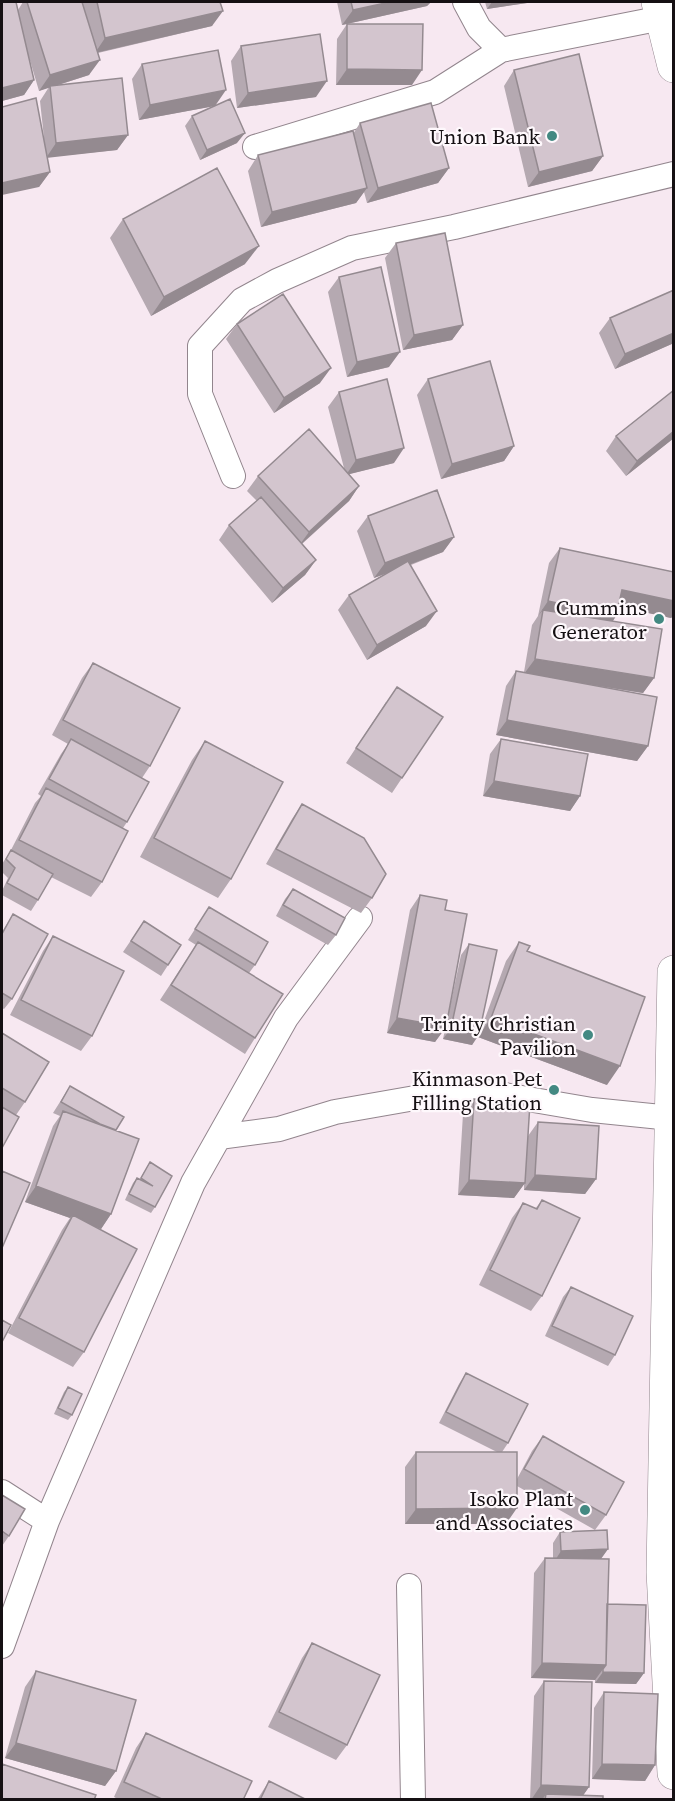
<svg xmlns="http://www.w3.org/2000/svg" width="675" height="1801" viewBox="0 0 675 1801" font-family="'Source Serif 4',serif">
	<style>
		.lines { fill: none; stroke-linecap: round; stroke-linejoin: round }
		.minor-casing { stroke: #92858d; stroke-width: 26 }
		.secondary-casing { stroke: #92858d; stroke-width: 34 }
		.minor { stroke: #fff; stroke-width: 24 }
		.secondary { stroke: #fff; stroke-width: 33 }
		.wall { fill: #b5a9b1 }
		.shaded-wall { fill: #948a90 }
		.building { fill: #d3c5ce; stroke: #948a90; stroke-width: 1.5 }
		.poi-dot { fill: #438982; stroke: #fef8fc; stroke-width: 2 }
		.labels { text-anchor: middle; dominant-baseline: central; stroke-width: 4.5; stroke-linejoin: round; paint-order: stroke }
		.poi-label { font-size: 21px; fill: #151013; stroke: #fef8fc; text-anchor: end }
	</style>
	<rect width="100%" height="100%" fill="#f7e8f1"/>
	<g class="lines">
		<defs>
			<path id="minor" d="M465 2 479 28 501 50 662 18
				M255 147 435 92 501 50
				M233 476 200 394V346L242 300 277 281 352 248 454 227 674 174
				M219 1137 279 1129 335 1112 432 1095 487 1092 592 1110 671 1118
				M2 1492 47 1521
				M409 1586 413 1800
				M2 1646 47 1521 193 1183 286 1018 360 918"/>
			<path id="secondary" d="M658 2 674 66
				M674 972 663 1572 674 1773"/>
		</defs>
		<use href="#minor" class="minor-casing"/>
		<use href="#secondary" class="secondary-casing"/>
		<use href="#minor" class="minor"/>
		<use href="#secondary" class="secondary"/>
	</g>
	<path class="wall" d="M2 2 18 10 23 2H220L212 26 98 53 89 75 55 86 128 135 117 150 47 157 50 172 39 187 44 138 40 101 49 87 39 91 29 57 34 80 24 95 2 101Z
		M337 2H431L427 6 342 25Z
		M485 2H534L487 9Z
		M347 24 412 85H336L337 39Z
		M241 46 316 97 237 108 231 61Z
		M142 64 216 105 237 143 200 160 185 126 192 116 214 106 139 120 132 79Z
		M514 70 603 156 592 171 528 187 504 86Z
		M360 123 449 168 438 183 367 203 364 192 356 203 261 227 248 171 258 155 353 134Z
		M123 219 245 264 151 316 110 238Z
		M396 243 463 325 452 340 403 350 385 258Z
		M339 277 389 367 347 377 328 292Z
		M674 290V343L615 369 599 333 610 318Z
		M237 324 320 383 274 413 226 339Z
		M428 379 514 446 504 461 441 479 417 395Z
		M674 390V438L626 476 606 451 616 436Z
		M339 392 394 463 349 474 359 486 349 501 302 544 316 560 305 575 272 603 219 540 229 525 257 501 247 491 258 476 344 468 328 407Z
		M368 516 454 537 443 552 411 565 426 626 367 660 338 610 349 595 385 574 374 578 357 531Z
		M560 548 674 572V615L671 618 618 606 616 616 613 621 654 678 643 693 597 686 648 746 637 761 496 735 506 686 516 671 524 672 532 625 538 616 549 563Z
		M93 663 150 766 142 778 127 822 123 828 102 882 91 897 51 877 38 900 31 911 2 895V891L8 878 2 872V864L11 850 35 803 41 796 38 794 61 754 68 744 52 735 82 678Z
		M386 702 402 778 392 793 346 763Z
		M501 739 580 796 570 811 483 796 490 754Z
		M205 741 231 879 218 898 140 857 192 760Z
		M302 804 372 898 361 913 266 864 292 819Z
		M293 889 336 935 328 945 276 916 285 899Z
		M420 895 446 1027 435 1042 387 1033 410 910Z
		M209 907 255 965 249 973 255 1038 245 1054 160 1000 196 945 188 940Z
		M13 914 12 999 4 1009 2 1008V932Z
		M144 921 181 945 161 976 123 952Z
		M53 936 92 1036 81 1051 10 1015 43 951Z
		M519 942 527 951 607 1085 478 1037 479 1035 472 1045 443 1039 461 955 469 944 480 1032 506 961Z
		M2 1033 25 1102 16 1115 2 1148Z
		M70 1086 116 1130 111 1214 101 1229 96 1227 84 1352 73 1367 8 1333 62 1230 70 1218 25 1202 53 1126 60 1116 53 1113Z
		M474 1099 528 1136 538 1122 596 1179 585 1194 524 1190V1184L514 1198 458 1195 463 1114Z
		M150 1162 155 1207 151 1213 125 1200 133 1183 137 1178 140 1179Z
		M542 1200V1296L531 1311 479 1285 512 1218 523 1203 535 1209Z
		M571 1287 615 1355 608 1366 545 1336 563 1297Z
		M466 1373 508 1443 502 1452 517 1479 532 1451 543 1436 606 1515 595 1530 517 1486 506 1524H405V1467L416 1452H497L439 1423 459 1384Z
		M68 1387 72 1415 68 1420 54 1414 64 1392Z
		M2 1495 9 1536 2 1546Z
		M560 1532 608 1549 601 1559 607 1604 644 1673 636 1684 595 1683V1679L531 1678 534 1573 545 1558H553V1543Z
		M312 1643 347 1745 336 1760 268 1727 302 1658Z
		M36 1671 116 1771 105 1786 5 1758 25 1687Z
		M544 1681 589 1787 583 1795 603 1800H530L534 1696Z
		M604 1692 655 1765 645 1781 592 1779 594 1708Z
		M146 1733 243 1800H120L114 1797 136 1748Z
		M269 1781 307 1800H257Z"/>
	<path class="shaded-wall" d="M233 2H245L232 3Z
		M390 2H431L427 6 342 25 353 10Z
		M492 2H534L487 9Z
		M223 11 212 26 95 53 105 38Z
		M100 60 89 75 39 91 50 75Z
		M347 69 422 70 412 85H336Z
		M34 80 24 95 2 101V88Z
		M327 81 316 97 237 108 248 93Z
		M226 90 215 106 139 120 150 105Z
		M245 133 237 143 200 160 207 150Z
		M128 135 117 150 46 158 56 143Z
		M603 156 592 171 528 187 539 172Z
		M449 168 438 183 367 203 378 188Z
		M50 172 39 187 2 195V183Z
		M367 188 356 203 261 227 272 212Z
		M259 246 245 264 151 316 164 297Z
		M463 325 452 340 403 350 414 335Z
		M674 333V343L615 369 625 354Z
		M400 352 389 367 347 377 357 362Z
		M331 368 320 383 274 413 284 398Z
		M674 431V438L626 476 637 461Z
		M514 446 504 461 441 479 452 464Z
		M404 448 394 463 346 475 356 460Z
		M359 486 349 501 298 547 309 532Z
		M454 537 443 552 374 578 385 563Z
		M316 560 305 575 272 603 283 588Z
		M622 590 674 601V615L671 618 611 605Z
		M548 601 616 616 606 631 543 610 538 616Z
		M437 611 426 626 367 660 377 645Z
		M535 659 654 678 643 693 524 674Z
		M507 720 648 746 637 761 496 735Z
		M494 781 580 796 570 811 483 796Z
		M397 1018 446 1027 435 1042 387 1033Z
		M491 1018 620 1066 607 1085 478 1037Z
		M451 1028 479 1034 472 1045 443 1039Z
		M535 1175 596 1179 585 1194 524 1190Z
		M469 1180 525 1183 514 1198 458 1195Z
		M36 1186 111 1214 101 1229 71 1218 73 1215 70 1218 25 1202Z
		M517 1508 506 1524H405L416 1509Z
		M608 1549 600 1560 554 1562 561 1551Z
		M542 1663 606 1665 595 1680 531 1678Z
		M603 1672 644 1673 636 1684 595 1683Z
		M16 1743 116 1771 105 1786 5 1758Z
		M602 1764 655 1765 645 1781 592 1779Z
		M541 1785 589 1787 580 1800 546 1794 542 1800H531Z"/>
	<path class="building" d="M2 2H16L34 80 2 88Z
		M27 2H82L100 60 50 75Z
		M97 2H220L223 11 105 38Z
		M351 2H390L353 10Z
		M347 24H423L422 70 347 69Z
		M320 34 327 81 248 93 241 46Z
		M218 50 226 90 150 105 142 64Z
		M579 54 603 156 539 172 514 70Z
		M122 78 128 135 56 143 50 86Z
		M36 98 50 172 2 183V107Z
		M230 99 245 133 207 150 192 116Z
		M431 103 449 168 378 188 360 123Z
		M353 131 367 188 272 212 258 155Z
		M217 168 259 246 164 297 123 219Z
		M445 233 463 325 414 335 396 243Z
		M381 267 400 352 357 362 339 277Z
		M674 290V333L625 354 610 318Z
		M283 294 331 368 284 398 237 324Z
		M490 361 514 446 452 464 428 379Z
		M387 379 404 448 356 460 339 392Z
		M674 390V431L637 461 616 436Z
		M309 429 359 486 309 532 258 476Z
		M437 490 454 537 385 563 368 516Z
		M261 497 316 560 283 588 229 525Z
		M560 548 674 572V601L622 590 616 616 548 601Z
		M408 561 437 611 377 645 349 595Z
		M543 610 662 629 654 678 535 659Z
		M93 663 180 708 150 766 63 720Z
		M516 671 657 697 648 746 507 720Z
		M397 687 443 717 402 778 356 748Z
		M71 739 149 782 127 822 49 779Z
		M501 739 588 754 580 796 494 781Z
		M205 741 283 782 231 879 154 838Z
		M46 788 128 831 102 882 19 840Z
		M302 804 364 838 386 874 372 898 276 849Z
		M11 850 53 874 38 900 7 883 15 868 6 859Z
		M293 889 345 918 336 935 283 905Z
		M420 895 447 900 445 910 467 914 446 1027 397 1018Z
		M209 907 268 942 255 965 195 929Z
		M13 914 48 934 12 999 2 993V934Z
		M144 921 181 945 168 965 131 941Z
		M53 936 124 971 92 1036 21 1000Z
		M198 942 283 994 255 1038 171 985Z
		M519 942 530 946 527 951 645 997 620 1066 491 1018Z
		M469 944 497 950 479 1034 451 1028Z
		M2 1033 49 1062 25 1102 2 1088Z
		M70 1086 124 1117 116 1130 100 1124 61 1102Z
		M474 1099 530 1103 525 1183 469 1180Z
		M2 1107 19 1117 2 1148Z
		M63 1111 139 1139 111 1214 36 1186Z
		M538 1122 599 1126 596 1179 535 1175Z
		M150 1162 172 1176 155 1207 129 1194 137 1178 153 1186 141 1178Z
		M2 1171 30 1183 2 1248Z
		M542 1200 580 1218 542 1296 490 1270 523 1203 537 1209Z
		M73 1215 137 1249 84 1352 19 1318Z
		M571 1287 633 1316 615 1355 552 1326Z
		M2 1320 11 1325 2 1342Z
		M466 1373 528 1404 508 1443 446 1412Z
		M68 1387 82 1394 72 1415 58 1408Z
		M543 1436 624 1482 606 1515 524 1469Z
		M416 1452H517V1508L416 1509Z
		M2 1495 25 1509 9 1536 2 1531Z
		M607 1530 608 1549 561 1551 560 1532Z
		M545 1558 609 1559 606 1665 542 1663Z
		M607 1604 646 1605 644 1673 603 1672V1669L606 1665Z
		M312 1643 380 1675 347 1745 279 1712Z
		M36 1671 136 1700 116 1771 16 1743Z
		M544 1681 592 1682 589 1787 541 1785Z
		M604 1692 658 1694 655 1765 602 1764Z
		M146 1733 252 1781 243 1800H164L124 1782Z
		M2 1764 96 1795 94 1800H2Z
		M269 1781 307 1800H260Z
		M546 1794 603 1796V1800H545Z"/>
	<g class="poi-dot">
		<circle cx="552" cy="136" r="6"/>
		<circle cx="659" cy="619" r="6"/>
		<circle cx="588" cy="1035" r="6"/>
		<circle cx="554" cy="1090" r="6"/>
		<circle cx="585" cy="1510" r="6"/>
	</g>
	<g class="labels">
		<g class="poi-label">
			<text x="540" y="136">Union Bank</text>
			<text x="647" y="607">Cummins<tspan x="647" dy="24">Generator</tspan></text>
			<text x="576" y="1023">Trinity Christian<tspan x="576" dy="24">Pavilion</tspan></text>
			<text x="542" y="1078">Kinmason Pet<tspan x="542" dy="24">Filling Station</tspan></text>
			<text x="573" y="1498">Isoko Plant<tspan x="573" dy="24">and Associates</tspan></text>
		</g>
	</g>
	<rect width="675" height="1801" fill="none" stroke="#151013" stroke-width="6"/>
</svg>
